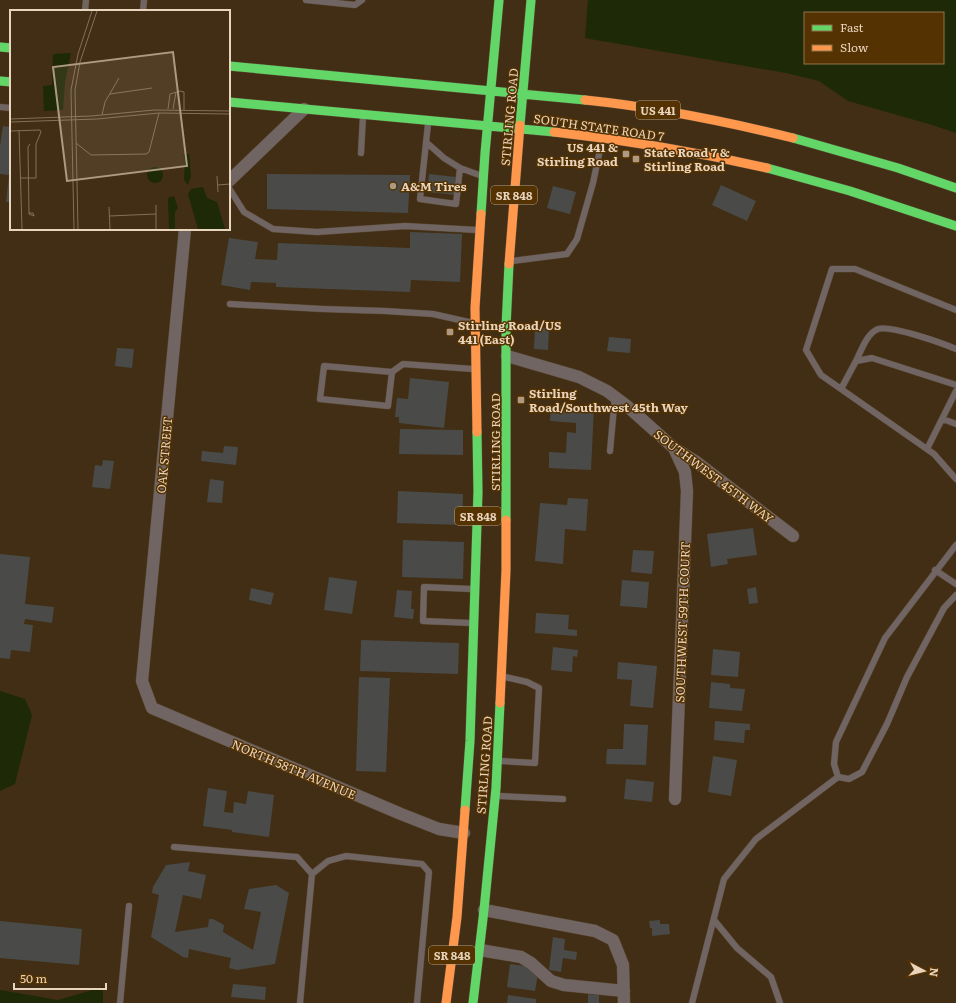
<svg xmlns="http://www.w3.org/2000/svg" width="956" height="1003" viewBox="0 0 956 1003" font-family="Literata,serif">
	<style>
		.water { fill: #1e2907; fill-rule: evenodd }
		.building { fill: #4a4b48 }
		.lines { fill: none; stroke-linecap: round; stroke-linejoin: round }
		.lane-casing { stroke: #594833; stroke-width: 7 }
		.street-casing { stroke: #594833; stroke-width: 13 }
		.fast-casing { stroke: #594833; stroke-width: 10 }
		.slow-casing { stroke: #594833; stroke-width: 10 }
		.lane { stroke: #716563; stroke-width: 6 }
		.street { stroke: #716563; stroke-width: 12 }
		.fast { stroke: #63d668; stroke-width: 9 }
		.slow { stroke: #ff974d; stroke-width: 9 }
		.poi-dot { fill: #ae9a82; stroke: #543201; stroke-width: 1.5 }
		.labels { text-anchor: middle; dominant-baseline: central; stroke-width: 3; stroke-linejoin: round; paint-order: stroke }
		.shield { fill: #543201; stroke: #bca385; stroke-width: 1 }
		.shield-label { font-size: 11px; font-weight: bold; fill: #e9d4be }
		.street-label { font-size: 12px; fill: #e9d4be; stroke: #543201 }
		.poi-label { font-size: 12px; font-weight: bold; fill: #e9d4be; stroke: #543201; text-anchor: start }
		.inset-road { fill: none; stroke: #847058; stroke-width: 1 }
		.view { fill: #ae9a82; fill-opacity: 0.15; stroke: #ae9a82; stroke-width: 2 }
		.inset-edge { fill: none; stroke: #e9d4be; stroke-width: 2 }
	</style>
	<rect width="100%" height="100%" fill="#412e14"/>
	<path class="water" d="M588 0H956V133L929 124 848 101 819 81 786 73 585 38ZM805 13H943V63H805Z
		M0 691 25 699 32 715 15 784 0 791Z
		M103 987V1003H0V990L58 1000Z"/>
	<path class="building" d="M3 126 11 127V202H6L9 175 0 174V146Z
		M267 174 410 175 408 213 267 209Z
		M429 174 456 177 455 195 427 192Z
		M721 185 756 201 747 221 712 205Z
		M553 186 576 192 570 214 547 208Z
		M410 232 462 234 460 282 411 280 410 292 276 287V283L251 282 250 290 221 285 229 238 258 242 255 259 277 260 278 243 410 248Z
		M535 327 549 328 548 350 534 349Z
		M609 337 631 339 630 353 607 351Z
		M117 348 134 349 132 368 115 366Z
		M410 378 449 382 444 428 399 423V417H395L397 398 408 399Z
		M551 405 594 407 591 470 549 468V452L566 453 567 432 576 433V423L550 421Z
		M400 429 463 430V455L399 454Z
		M224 446 238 447 236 465 201 461 202 451 223 453Z
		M103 460 114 461 110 489 92 487 95 465 102 466Z
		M210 479 224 481 222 503 207 502Z
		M398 491 463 494 462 525 397 523Z
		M568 498 588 499 586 531 565 529 563 564 535 561 540 503 567 505Z
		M753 528 757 555 727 559 728 564 711 567 707 534Z
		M403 540 464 542 463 579 402 577Z
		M633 550 654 551 652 574 631 572Z
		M0 554 30 557 25 604 54 607 52 623 25 619 24 624 33 625 30 652 11 650 10 659 0 658Z
		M329 577 357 581 352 614 324 610Z
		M622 580 649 582 647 608 620 606Z
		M756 587 758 603 749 604 747 589Z
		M251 588 274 593 271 605 249 600Z
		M397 590 412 591 411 609H414L413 619 394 617Z
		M536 613 569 615 568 629 577 630V636L535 633Z
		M361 640 459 643 458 674 360 671Z
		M553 647 578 650 577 657 573 656 572 672 551 670Z
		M713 649 740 652 738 677 711 675Z
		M618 662 657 666 653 708 630 706 632 680 617 679Z
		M359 677 390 678 386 772 356 771Z
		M711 682 730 684V688L745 689 742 711 709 708Z
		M715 721 750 724V730H745L744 743 714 740Z
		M624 724 648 725 646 765 606 764 607 749H623Z
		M713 756 737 760 731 796 708 792Z
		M626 779 654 782 652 802 624 799Z
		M208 788 227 791 224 812 233 813 234 802 246 804 248 791 274 795 269 837 232 832V830L203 826Z
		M190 862 188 871 206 875 201 899 183 895 175 932 208 927 209 919H213L224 925 223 932 253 950 261 912 244 909 249 889 276 885 289 893 275 964 237 970 229 968 231 958 189 949 188 958 183 957 151 937 159 895 152 893 153 887 166 865Z
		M660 920V924H669L670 934 652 936V928H650L649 921Z
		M0 921 82 929 79 965 0 958Z
		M553 937 565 939 564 950 577 952 576 960 563 958 561 972 549 970Z
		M510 964 539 968 535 991 507 987Z
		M233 984 266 987 265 1000 231 997Z
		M588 994 599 995V1003H588Z
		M508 995 536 999V1003H507Z"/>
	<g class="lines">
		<defs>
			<path id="lane" d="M306 0 355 5 362 0
				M85 11 86 0
				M143 11 144 0
				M0 107 11 108
				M428 124 420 199 456 204 460 168
				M426 142 444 158 460 168 482 176
				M361 153 363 116
				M229 188 244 212 273 229 317 232 405 226 477 230
				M512 261 567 254 577 239 593 183 602 140
				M230 304 323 309 385 311 433 314 473 323
				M956 310 855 269H832L806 350 821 375 934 454 956 479
				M856 361C861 351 867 333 878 329 891 325 942 343 956 349
				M392 372 388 406 320 399 324 366 392 372 403 364 473 369
				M841 389 856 361 872 358 956 385
				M943 419 956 424
				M927 449 956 391
				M610 451 615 396
				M956 545 885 638 836 742 834 764 838 777 849 779 862 772 887 724 907 677 944 608 956 595
				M935 570 956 584
				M471 623 423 621 424 587 472 589
				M501 761 535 763 539 688 527 682 505 677
				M499 796 563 799
				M174 847 297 857 312 874
				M714 920 737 948 771 977 780 1003
				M120 1003 129 906
				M300 1003 312 874 328 861 346 856 422 864 429 872 417 1003
				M692 1003 724 879 756 839 838 777"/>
			<path id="street" d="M229 181 304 109
				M185 229 142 681 152 708 401 814 439 829 464 833
				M507 356 579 377 607 391 627 406 674 448 695 461 793 536
				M674 448 685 472 687 491 675 799
				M484 910 595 931 613 940 623 965 624 1003
				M480 950 521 957 531 963 551 981 564 985 624 991"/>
			<path id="fast" d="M0 47 11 48
				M229 66 585 100
				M0 81 11 82
				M229 102 554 132
				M520 125 531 0
				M793 138 898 168 956 188
				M767 168 850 191 956 226
				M481 214 485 153 499 0
				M506 520V327L509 264
				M465 810 470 741 478 492 477 432
				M473 1003 484 910 496 788 500 703"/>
			<path id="slow" d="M585 100C655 107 724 121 793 138
				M554 132C626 140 697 152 767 168
				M509 264 520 125
				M477 432 475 308 481 214
				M500 703 506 570V520
				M446 1003 457 917 465 810"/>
		</defs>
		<use href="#lane" class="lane-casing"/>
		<use href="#street" class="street-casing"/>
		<use href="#fast" class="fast-casing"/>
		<use href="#slow" class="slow-casing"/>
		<use href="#lane" class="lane"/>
		<use href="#street" class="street"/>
		<use href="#fast" class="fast"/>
		<use href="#slow" class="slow"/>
	</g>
	<g class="poi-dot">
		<rect x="622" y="150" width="8" height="8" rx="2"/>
		<rect x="632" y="155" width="8" height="8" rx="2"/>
		<circle cx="393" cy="186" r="4"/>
		<rect x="446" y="328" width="8" height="8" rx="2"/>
		<rect x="517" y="396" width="8" height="8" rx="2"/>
	</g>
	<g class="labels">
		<g class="shield">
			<rect x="636" y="101" width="44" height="18" rx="3"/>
			<rect x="491" y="186" width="46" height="18" rx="3"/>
			<rect x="455" y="507" width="46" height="18" rx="3"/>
			<rect x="429" y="946" width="46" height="18" rx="3"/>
		</g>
		<g class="shield-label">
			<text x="658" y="110">US 441</text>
			<text x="514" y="195">SR 848</text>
			<text x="478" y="516">SR 848</text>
			<text x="452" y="955">SR 848</text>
		</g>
		<g class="street-label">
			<text transform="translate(509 117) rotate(-85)">STIRLING ROAD</text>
			<text transform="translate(599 127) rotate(8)">SOUTH STATE ROAD 7</text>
			<text transform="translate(495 442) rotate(-90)">STIRLING ROAD</text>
			<text transform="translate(164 455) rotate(-85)">OAK STREET</text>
			<text transform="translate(714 476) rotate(37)">SOUTHWEST 45TH WAY</text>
			<text transform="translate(682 622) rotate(-88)">SOUTHWEST 59TH COURT</text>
			<text transform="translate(484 765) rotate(-86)">STIRLING ROAD</text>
			<text transform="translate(294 769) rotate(23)">NORTH 58TH AVENUE</text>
		</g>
		<g class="poi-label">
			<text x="618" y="147" text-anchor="end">US 441 &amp;<tspan x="618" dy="14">Stirling Road</tspan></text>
			<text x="644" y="152">State Road 7 &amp;<tspan x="644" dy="14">Stirling Road</tspan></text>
			<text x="401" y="186">A&amp;M Tires</text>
			<text x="458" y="325">Stirling Road/US<tspan x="458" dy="14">441 (East)</tspan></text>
			<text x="529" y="393">Stirling<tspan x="529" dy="14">Road/Southwest 45th Way</tspan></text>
		</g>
	</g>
	<g transform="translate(10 10)">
		<rect width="220" height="220" fill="#412e14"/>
		<path d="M61 43 55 72 53 100 34 101 33 76 42 75 43 44ZM173 144H179L181 166 178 175 174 170 175 149ZM137 165a8 8 0 1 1 16 0a8 8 0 1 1-16 0ZM193 177 197 188 207 192 215 219H188L178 184 181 179ZM164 186 168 198 165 202V219H159L158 188Z" fill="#1e2907"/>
		<path class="inset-road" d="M100 84 142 78M158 99 160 84 170 81 174 82V100M163 99 166 82M92 105 95 92 109 68M0 109 81 106 144 100 220 101M0 112 87 109 149 103 220 104M9 120 12 219M0 121 30 120 31 122 26 134V168H10M66 133 81 145 136 144 139 142 149 103M207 166 208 182M208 175 220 174M146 195V219M99 197 100 219M19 203H23L24 206 19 204 18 137 20 134M99 206 146 204M64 219 61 80 68 44 82 1M68 219 65 80 70 52 87 1"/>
		<path class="view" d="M163 42 177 156 57 171 43 57Z"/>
		<rect width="220" height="220" class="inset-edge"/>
	</g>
	<rect x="804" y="12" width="140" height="52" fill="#543201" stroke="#90734d"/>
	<rect x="812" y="25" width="20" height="6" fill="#63d668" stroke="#90734d"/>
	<text x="840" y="32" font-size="12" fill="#e9d4be">Fast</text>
	<rect x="812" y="45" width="20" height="6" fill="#ff974d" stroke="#90734d"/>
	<text x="840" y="52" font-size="12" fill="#e9d4be">Slow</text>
	<g transform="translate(924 971) rotate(97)" stroke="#543201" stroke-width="3" paint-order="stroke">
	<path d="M0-3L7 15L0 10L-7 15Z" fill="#e9d4be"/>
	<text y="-6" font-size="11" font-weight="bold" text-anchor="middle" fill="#e9d4be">N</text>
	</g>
	<path d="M14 983v6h92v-6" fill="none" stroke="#e9d4be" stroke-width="2"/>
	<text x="20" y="983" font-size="12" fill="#e9d4be" stroke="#543201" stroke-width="3" paint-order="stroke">50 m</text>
</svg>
